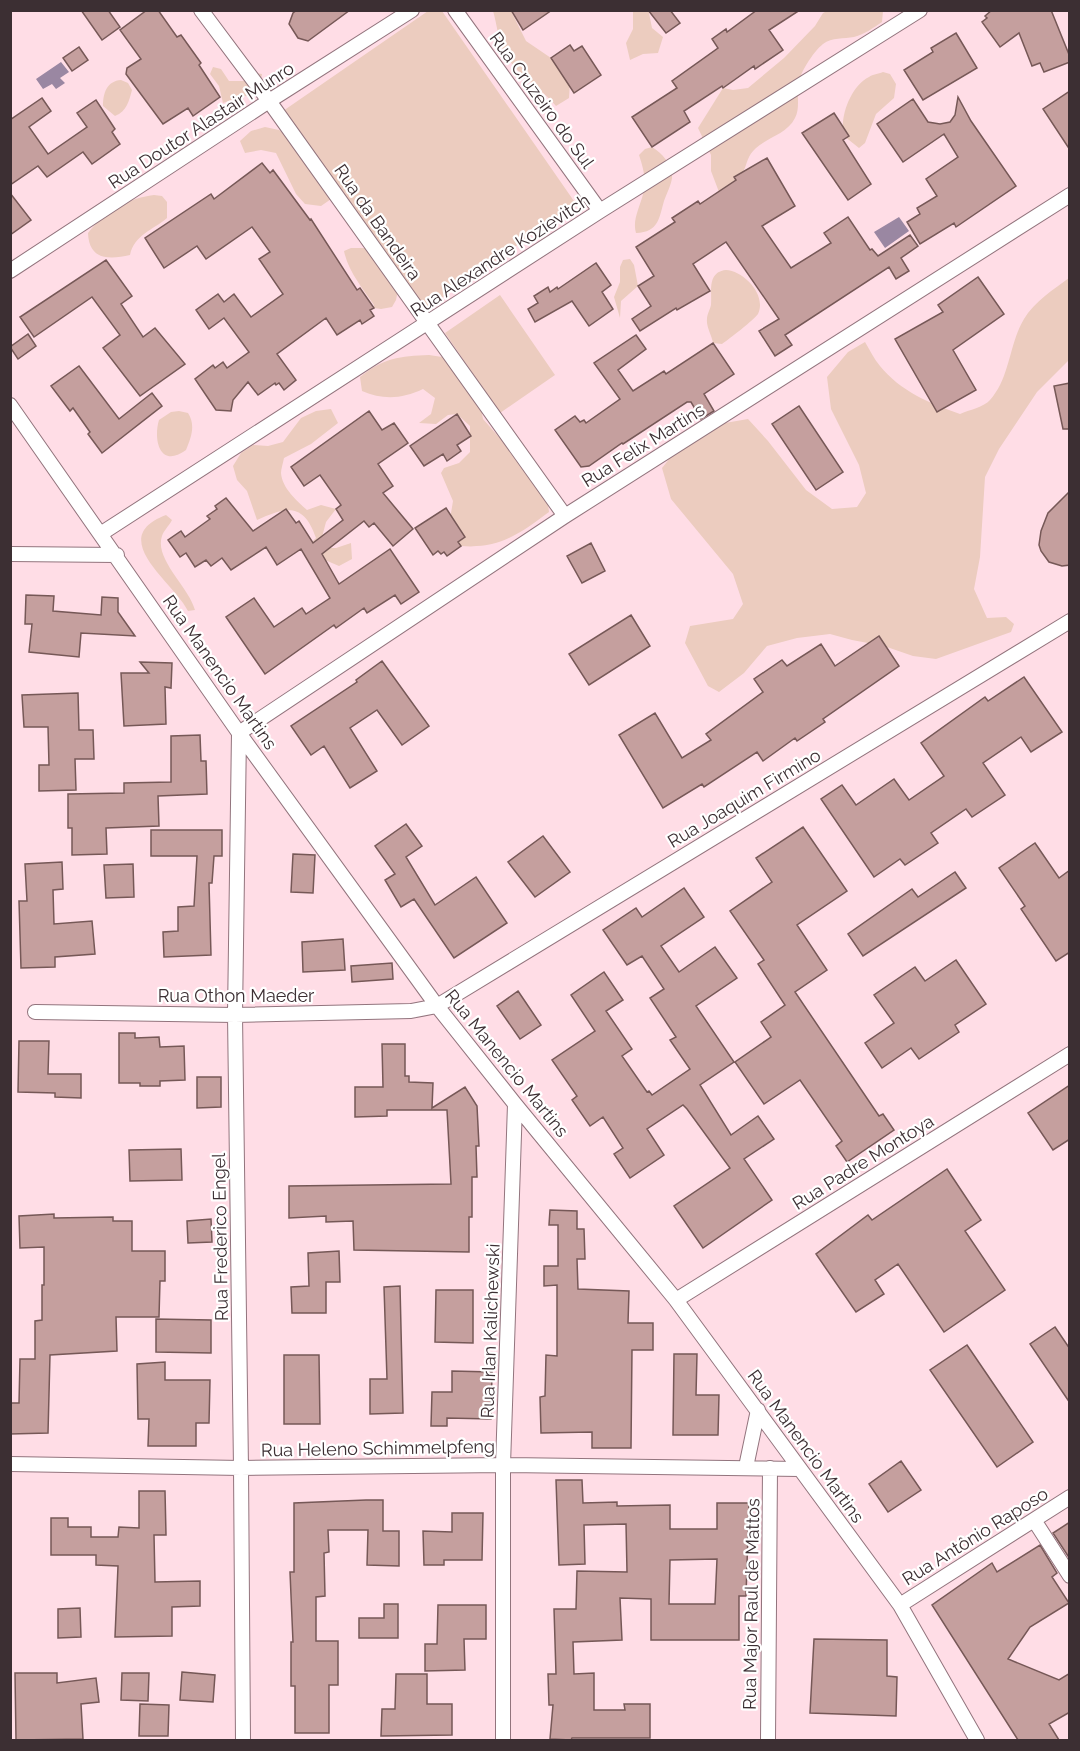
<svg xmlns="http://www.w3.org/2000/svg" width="1080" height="1751" viewBox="0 0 1080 1751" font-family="Raleway,sans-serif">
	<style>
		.green { fill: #ecccbf }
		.water { fill: #9a87a2 }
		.building { fill: #c59f9e; stroke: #765857; stroke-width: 1.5; fill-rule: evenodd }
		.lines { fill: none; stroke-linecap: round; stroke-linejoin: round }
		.street-casing { stroke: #92747d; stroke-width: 16 }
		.street { stroke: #fff; stroke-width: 14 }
		.labels { text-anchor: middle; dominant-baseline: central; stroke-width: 4.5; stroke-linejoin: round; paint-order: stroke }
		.street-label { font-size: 18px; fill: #3c2f33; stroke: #fff }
	</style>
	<rect width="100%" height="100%" fill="#ffdde6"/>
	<path class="green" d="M829 10 883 11 882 22C873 28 865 34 854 37 844 39 832 37 823 44 813 52 799 74 798 86 797 96 800 109 795 118 787 134 768 137 756 148 747 156 748 162 743 172 738 181 727 187 719 192L711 171V155L698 128 723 88 733 90 748 88 784 58 815 26 823 13Z
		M428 11H442L576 204 423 311 283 111Z
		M493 11H511L526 41 551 58 562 70 570 83 569 98 556 106C540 87 515 74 504 52 498 40 497 24 493 11Z
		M633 11H652L649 13 652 28 663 37 658 53 643 54 630 60 626 43 633 29Z
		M213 67 221 69 229 81H243L255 73 262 74C259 98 242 96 223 103L219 86 210 74Z
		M883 72 890 74 896 84 894 98 876 114 865 143 859 148 844 136C839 117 851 86 869 77 873 74 878 74 883 72Z
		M121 80 128 83 132 90C129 101 127 111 115 116L103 106C103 93 107 81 121 80Z
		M265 127 279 130 293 139 334 197 321 206 305 204 296 194 276 153 261 150 245 153 240 141 251 131Z
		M652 147C662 153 673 165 672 178 671 185 667 193 664 201 659 218 659 232 636 233 632 220 640 207 643 194 647 181 643 167 639 155L645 149Z
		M154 195 162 196 167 202V218C153 230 134 235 130 255 109 260 89 260 88 233 104 212 128 198 154 195Z
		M351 248H366L399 285 396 300 392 307 381 309 374 308V305C363 289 348 271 344 251Z
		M630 259 634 265 638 286 621 301 620 318 614 297 620 282V267L623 260Z
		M726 270C744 271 767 295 758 314 755 319 728 340 722 344L713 343C712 336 706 327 707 319 707 314 710 310 711 305 712 291 707 272 726 270Z
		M1069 278V360L1037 392 999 449 985 477 980 557 974 589 987 618 1006 617 1014 624 1011 632 936 659 913 656 884 646 852 640 830 634 797 638 767 646 744 673 719 692 708 686 685 643 690 626 733 619 743 604 733 574 671 499 662 468 670 458 725 423 748 419 768 441 806 490 832 509 857 507 866 493 859 465 831 409 827 377 848 352 865 342C870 350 874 359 880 366 900 391 931 404 960 414 969 410 984 407 990 400 1010 378 1009 344 1024 319 1034 302 1054 289 1069 278Z
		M500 295 555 375 500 413 445 333Z
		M429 355 442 357 454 364 480 403 483 419 520 461 527 474 547 495 549 512C519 534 500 549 461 546L448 531 453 501 441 473 444 468 459 463 470 452V426L457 414 448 415 436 424 419 423 431 414 435 398 423 389C402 399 383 400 362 391L360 377C383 358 400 356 429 355Z
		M331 409 338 423 311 444 284 458C283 463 281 469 281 473 282 488 297 501 307 510L321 505 336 509 326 522 322 537 330 548H336L351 543 352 559 339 566 325 560 312 542 316 538C304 503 287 506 257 520L247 491 237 480 233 466 241 453 253 445 268 446 283 442 301 418 316 411Z
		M179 411 188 413C196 425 191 438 186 450 160 469 153 440 159 420L171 412Z
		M166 515 172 520C169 526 164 530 162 536 154 559 189 587 195 610L188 611C174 582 105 538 166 515Z"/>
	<path class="water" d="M61 62 69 72 60 78 65 83 56 89 52 84 43 89 36 79Z
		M899 217 909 231 885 248 874 232Z"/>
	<path class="building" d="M81 10H108L120 27 102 40Z
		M147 10H158L177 37 181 35 201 63 199 65 220 97 193 116 188 108 163 124 126 74 127 68 141 59 120 30Z
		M297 10H350L308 41 298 38 289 24 293 13Z
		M511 10H552L523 30Z
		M648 10H670L680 23 666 33Z
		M757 10H800L769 30 783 50 755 69 754 66 723 88 722 86 684 111 690 122 652 147 632 117 677 88 672 81 718 48 712 39 726 29 727 32Z
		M992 10H1051L1070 57V62L1044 72 1040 63 1032 66 1019 33 1000 47 982 22 987 18 985 16Z
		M956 33 977 68 923 100 904 70 933 52 931 48Z
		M570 45 574 51 582 46 601 75 574 93 551 58Z
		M79 47 88 60 72 71 63 58Z
		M1070 91V150L1043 109Z
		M958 97 971 121 1016 186 956 227 954 223 920 244 907 222 920 214 917 208 937 196 926 179 958 157 944 134 903 162 877 124 913 99 928 122 940 124 950 122 955 115Z
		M42 98 51 111 29 127 48 154 87 127 77 113 96 100 115 129 112 132 120 144 92 164 83 152 47 177 38 166 10 185V120Z
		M834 113 849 136 843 140 871 184 848 200 802 133Z
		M767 158 795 206 762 226 791 268 831 243 824 233 848 217 870 250 872 249 878 256 910 235 918 246 901 258 909 271 896 279 889 267 785 335 792 345 775 356 759 331 779 319 726 242 693 264 710 291 677 310 676 308 640 331 632 319 651 306 638 286 654 276 636 247 675 222 672 218 698 201 700 204 736 180 734 177Z
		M262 163 270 173 273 170 310 220 311 219 357 290 360 288 374 308 370 310 374 316 362 324 360 320 337 335 326 318 277 354 296 380 284 390 279 383 276 385 275 383 258 395 248 382 233 400 231 411 216 410 195 379 213 365 215 368 223 362 227 368 249 352 224 318 209 329 196 310 218 294 224 302 234 294 251 317 283 294 259 259 270 252 252 227 206 259 197 246 164 268 145 238 211 194 214 199Z
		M10 193 31 220 10 235Z
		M106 260 132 296 121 304 143 337 155 328 185 364 140 396 103 348 120 335 92 297 34 337 20 317Z
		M596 263 611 285 602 292 613 309 589 326 572 301 535 322 528 309 538 303 534 296 548 287 550 292 557 287 558 289Z
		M978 277 1004 314 953 350 976 390 937 412 895 339 943 312 938 305Z
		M28 334 36 346 18 359 10 347Z
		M636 335 646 349 618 370 633 391 664 371 666 374 713 343 734 374 704 394 714 411 701 419 691 402H687L623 444 622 443 589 466 581 467 555 430 575 416 580 422 584 420 586 423 620 399 594 363Z
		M79 366 119 419 152 393 162 406 102 453 88 434 90 432 73 408 70 411 51 386Z
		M1070 383V429H1063L1054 386Z
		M799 406 843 472 816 490 772 424Z
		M369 411 382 430 394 423 408 443 378 464 393 486 383 493 413 529 393 546 374 523 369 527 364 521 322 554 339 584 390 549 419 592 401 604 395 595 367 613 364 608 336 628 334 625 265 674 226 617 254 598 274 627 302 608 306 614 330 598 301 549 277 565 266 547 231 570 222 558 211 566 206 560 195 567 186 553 180 557 168 540 181 531 185 537 210 519 207 516 217 509 215 506 226 498 253 531 286 509 296 523 299 521 313 543 343 520 336 509 341 505 320 475 304 486 291 467Z
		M457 414 471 436 457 445 461 451 447 461 443 454 424 466 410 446Z
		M1070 491V565L1062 566 1049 562 1041 551 1039 545 1041 531 1048 513Z
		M446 508 465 537 458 542 461 546 447 556 444 552 441 554 438 551 433 555 415 528Z
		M591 543 605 571 582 583 567 556Z
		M26 595 54 596 53 611 101 615 102 597 118 598V612L135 636 81 633 79 657 29 652 32 624H25Z
		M631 615 650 646 589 685 569 654Z
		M879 636 899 666 823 719 825 722 797 741 795 738 763 761 757 752 704 787 702 784 663 808 619 735 655 713 682 758 711 740 706 734 763 692 754 679 782 660 787 666 821 644 835 666Z
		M382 661 429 726 402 745 377 710 350 728 377 771 350 788 324 746 311 755 291 726 357 682 356 680Z
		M140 662 172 663 171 688 165 687 166 724 124 726 121 673H149Z
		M1024 677 1062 732 1031 752 1021 737 983 763 1005 795 972 817 966 809 931 833 938 843 905 865 900 859 874 877 821 799 842 785 856 805 894 779 909 800 944 776 921 743 985 697 988 701Z
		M78 693 79 730H93L94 759H75L76 790 39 791V765H49L48 727H24L22 695Z
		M200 735 201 761H206L207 794 158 796 159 826 106 828 107 854 72 855V828H68V794L124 793V783L171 782V736Z
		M406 824 422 846 406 857 435 905 476 877 507 923 454 958 414 899 401 907 385 880 395 874 375 846Z
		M803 827 847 891 797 925 827 970 795 992 879 1116 883 1114 894 1130 847 1162 836 1146 842 1141 800 1080 764 1104 735 1062 771 1037 761 1022 785 1005 758 964 764 960 730 911 772 882 756 858Z
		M151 830H222V856H214L212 883H209L211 955 164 957 163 932 178 931V907L194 906 197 856H151Z
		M543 836 570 872 535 897 508 862Z
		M1035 843 1059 878 1070 870V952L1056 961 1021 909 1025 906 999 868Z
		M293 854 315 855 313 893 291 892Z
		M62 862 63 889 53 890 54 924 92 921 95 954 55 957V967L21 968 19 901H27L25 864Z
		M133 864 134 897 106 898 104 865Z
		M955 872 966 888 863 956 848 934 912 889 918 897Z
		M684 888 704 917 661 946 679 972 715 947 737 978 696 1006 734 1062 700 1085 731 1135 758 1116 774 1139 744 1159 772 1200 703 1248 674 1206 730 1168 687 1109 683 1105 647 1129 664 1155 630 1178 614 1154 623 1148 603 1117 590 1126 572 1100 577 1096 552 1060 595 1031 571 995 604 972 623 1000 606 1011 632 1049 622 1056 647 1092 649 1091 652 1095 690 1069 670 1040 676 1037 650 998 664 989 642 956 627 965 603 930 636 908 642 917Z
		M343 939 345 970 303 972 302 942Z
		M956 960 986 1004 955 1025 959 1032 919 1059 911 1048 882 1068 865 1043 894 1023 874 995 915 967 925 981Z
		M392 963 393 979 352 982 351 966Z
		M518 991 541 1025 520 1039 497 1006Z
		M119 1033H135V1038L159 1037 160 1047 184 1046 185 1080 160 1081V1086H140V1083H119Z
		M19 1041H49L48 1074H81V1098L55 1097V1093L18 1092Z
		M382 1044H405V1076H409V1082L433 1083 432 1108 465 1087 477 1106 479 1146H476L477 1177H472V1217H469V1252L354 1250 353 1221 326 1222V1216L289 1218V1186L451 1184 447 1110H387V1116L355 1117V1087H383Z
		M197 1077H221V1107L197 1108Z
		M1070 1085V1139L1053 1150 1028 1113Z
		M181 1149 182 1180 130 1181 129 1150Z
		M947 1169 981 1220 965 1231 1005 1290 944 1332 898 1264 875 1280 884 1294 856 1312 816 1254 868 1215 872 1220Z
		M550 1210 577 1211V1229H584L585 1259H577L578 1289 629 1291 628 1323H653V1350H632L631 1448H592V1432L541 1433 540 1397 545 1396 546 1355 557 1356V1285L544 1286V1266H558V1225H549Z
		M54 1214V1218L113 1217V1221H132V1251H165V1281H160L159 1317H116L117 1351 50 1355 48 1433 10 1434V1403H19L20 1359H35V1321L42 1320V1285H44V1247L20 1248 19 1216Z
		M211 1219 212 1242 188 1243 187 1221Z
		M339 1251 340 1282H326V1313H292L291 1287 309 1286 308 1253Z
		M400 1286 403 1413 370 1414V1379H387L384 1287Z
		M436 1290H473V1343L435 1342Z
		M156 1319 211 1320V1353L156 1352Z
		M1055 1327 1070 1349V1403L1030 1344Z
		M967 1345 1033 1442 997 1467 930 1370Z
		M674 1354H697L696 1395H719L718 1435H673Z
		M284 1355H319L320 1424H284Z
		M165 1362V1380H210L209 1423H196V1446H148L149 1419H138L137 1364Z
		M452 1371 492 1372 491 1419 447 1418V1426H431L432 1392H452Z
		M901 1461 921 1490 888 1512 869 1484Z
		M556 1480H582L583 1503 617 1502V1506L670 1505V1529H717V1503H749L746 1596H739V1640H651V1599L620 1598 622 1640 573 1642 574 1674 594 1673V1710H625L624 1704H650V1738H572L571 1740 550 1739 553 1705H549L548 1674H556L554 1609H576L577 1571 627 1572 626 1524 584 1525 585 1564 559 1565ZM717 1559 715 1604H669L670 1560Z
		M139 1491H165L166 1535H154L155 1582 200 1581V1606L172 1607V1636L115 1637 118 1566 96 1565V1555H51V1518H68V1527H91V1537H118L119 1527 139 1528Z
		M366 1500H383V1531H399V1566L367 1565 368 1530H328L329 1552 324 1553 325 1596 316 1597V1641H338V1685H329V1733H295V1686H291V1642H293L290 1572H294V1503Z
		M452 1513H483L482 1560H444V1565H424L423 1531 452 1532Z
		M1070 1522V1559L1053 1533Z
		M1040 1545 1057 1573 1052 1577 1069 1603 1030 1627 1008 1659 1059 1680 1070 1673V1712L1049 1724 1059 1740H1018L932 1605 992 1563 997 1572Z
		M384 1604H398V1638H359V1618H384Z
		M438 1605H486V1639H464L465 1670 425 1671V1644H437Z
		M80 1608 81 1637 58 1638V1609Z
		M814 1639 887 1640V1676L897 1677 896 1716 810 1713Z
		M182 1672 215 1675 213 1702 180 1700Z
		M15 1673H57V1683L96 1678 99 1702 81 1704 83 1739 16 1740Z
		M122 1673H149L148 1701 121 1700Z
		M396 1674H427V1704H452V1735L381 1736 382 1709H395Z
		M140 1704 169 1705 168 1736H139Z"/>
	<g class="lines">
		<defs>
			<path id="street" d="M201 10 269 101 565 516
				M455 10 600 211
				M10 271 269 101 412 10
				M10 405 239 733 437 1006 515 1104 676 1300 900 1605 977 1740
				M102 533 600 211 920 10
				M10 554 117 555
				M35 1012 235 1015 411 1011 437 1006 1070 621
				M676 1300 1070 1054
				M10 1464 241 1468 503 1465 800 1469
				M746 1467 758 1410
				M1034 1520 1070 1576
				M900 1605 1070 1497
				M243 1740 241 1468 235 1015 239 733 565 516 1070 195
				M503 1740V1465L515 1104
				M768 1740 770 1468"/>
		</defs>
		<use href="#street" class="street-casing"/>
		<use href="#street" class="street"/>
	</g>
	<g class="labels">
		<g class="street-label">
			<text transform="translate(542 100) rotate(54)">Rua Cruzeiro do Sul</text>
			<text transform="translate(201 125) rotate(-33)">Rua Doutor Alastair Munro</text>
			<text transform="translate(378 222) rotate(55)">Rua da Bandeira</text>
			<text transform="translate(500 255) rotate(-33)">Rua Alexandre Kozievitch</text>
			<text transform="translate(643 445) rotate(-32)">Rua Felix Martins</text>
			<text transform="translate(220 672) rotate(55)">Rua Manencio Martins</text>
			<text transform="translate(744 798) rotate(-31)">Rua Joaquim Firmino</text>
			<text x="236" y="995">Rua Othon Maeder</text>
			<text transform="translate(507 1063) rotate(51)">Rua Manencio Martins</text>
			<text transform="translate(863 1162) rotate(-32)">Rua Padre Montoya</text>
			<text transform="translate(220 1237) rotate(-91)">Rua Frederico Engel</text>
			<text transform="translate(490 1331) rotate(-88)">Rua Irlan Kalichewski</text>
			<text transform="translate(806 1446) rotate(54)">Rua Manencio Martins</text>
			<text transform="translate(378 1448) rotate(-1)">Rua Heleno Schimmelpfeng</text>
			<text transform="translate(975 1536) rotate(-32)">Rua Antônio Raposo</text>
			<text transform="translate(751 1604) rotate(-89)">Rua Major Raul de Mattos</text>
		</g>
	</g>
	<rect width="1080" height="1751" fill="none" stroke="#3c2f33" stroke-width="24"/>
</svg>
